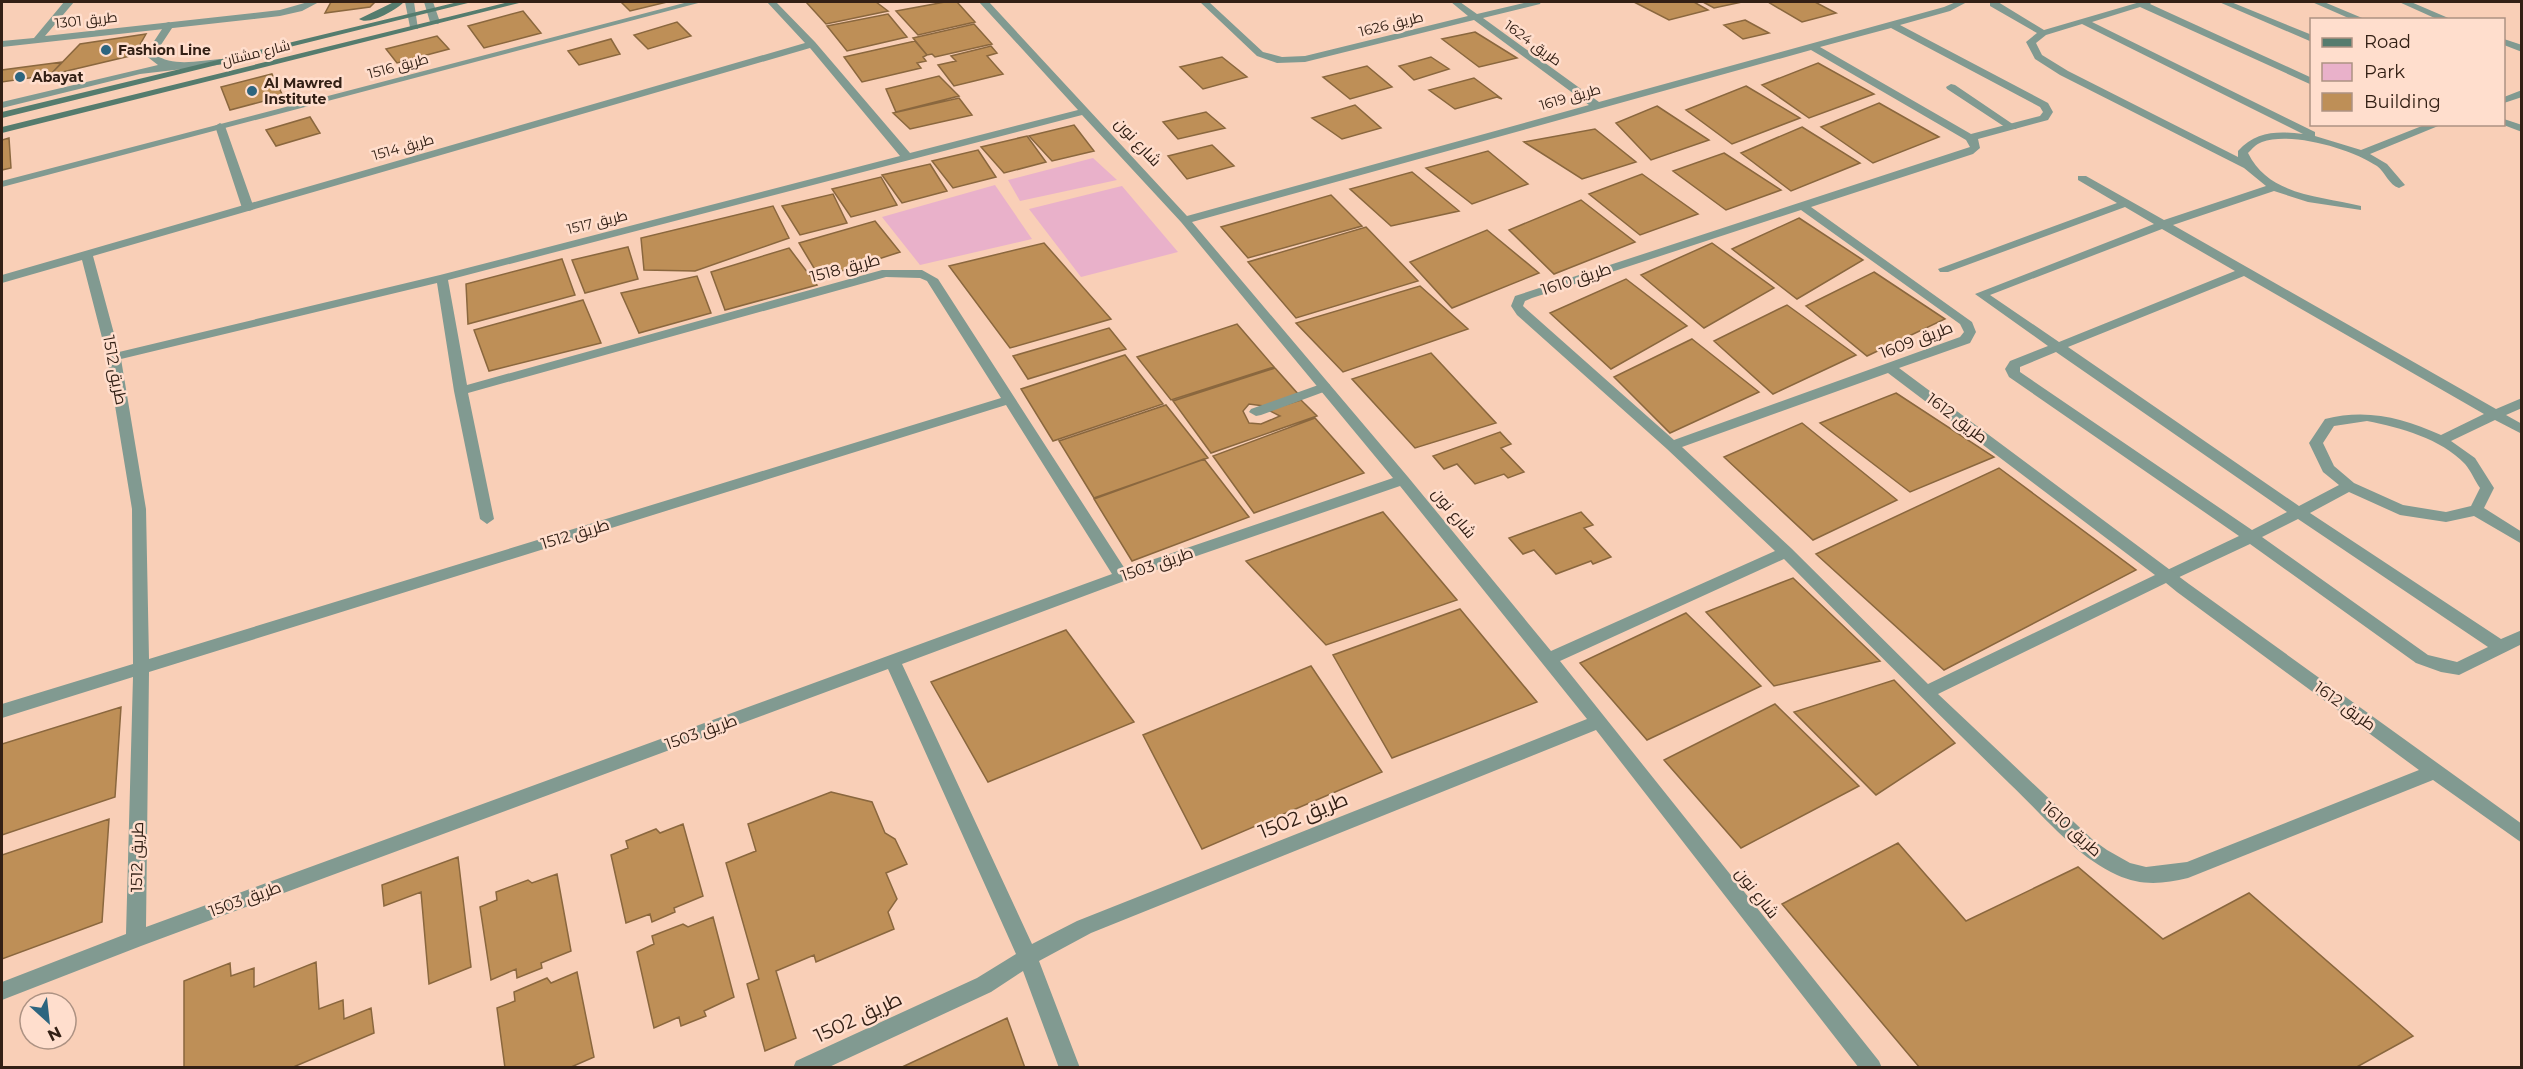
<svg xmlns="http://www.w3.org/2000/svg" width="2523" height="1069" viewBox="0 0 2523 1069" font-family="Montserrat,Cairo,sans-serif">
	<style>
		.green { fill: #e9b1ca }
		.building { fill: #be8f57; stroke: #8a673e; stroke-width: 1.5 }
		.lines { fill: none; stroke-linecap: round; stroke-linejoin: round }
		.lane { fill: #819a91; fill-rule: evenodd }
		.street { fill: #819a91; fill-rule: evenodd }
		.secondary { fill: #557c6e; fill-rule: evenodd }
		.poi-dot { fill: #2d657f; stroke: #ffdecd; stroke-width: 2 }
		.labels { text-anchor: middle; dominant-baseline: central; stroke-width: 5; stroke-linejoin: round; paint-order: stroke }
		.far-street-label { font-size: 14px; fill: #332015; stroke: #ffdecd }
		.far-poi-label { font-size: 14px; font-weight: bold; fill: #332015; stroke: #ffdecd; text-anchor: start }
		.street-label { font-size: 16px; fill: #332015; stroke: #ffdecd }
		.near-street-label { font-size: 20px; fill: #332015; stroke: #ffdecd }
	</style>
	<rect width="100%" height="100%" fill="#f9cfb7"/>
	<path class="green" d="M1093 158 1117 180 1020 201 1008 180Z
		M995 185 1032 239 920 265 882 217Z
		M1122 186 1178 252 1081 277 1029 209Z"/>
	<path class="building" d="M331 2H375L370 7 325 13Z
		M621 2H667L630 11Z
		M806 2H876L888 11 826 24Z
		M945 2H957L975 22 918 35 896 11Z
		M1634 2H1694L1708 10 1669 20Z
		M1703 2H1742L1714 8Z
		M1768 2H1815L1836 13 1802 22Z
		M523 11 541 33 484 48 468 26Z
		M888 14 907 37 847 51 827 26Z
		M1745 20 1769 33 1743 39 1724 25Z
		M677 22 691 36 648 49 634 35Z
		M974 24 992 44 935 57 932 54 927 55 913 38Z
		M1475 32 1517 58 1479 67 1442 39Z
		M146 34 134 55 50 75 80 44Z
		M437 36 449 49 397 63 386 49Z
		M611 39 620 54 579 65 568 51Z
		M915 41 927 55 923 57 926 61 917 63 921 68 862 82 844 57Z
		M991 46 997 53 987 56 1003 74 954 86 938 65 956 61 951 56Z
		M1222 57 1247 77 1203 89 1180 67Z
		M1431 57 1449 69 1414 80 1399 66Z
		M62 62 50 75 2 82V70Z
		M1818 63 1874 94 1809 118 1762 85Z
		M1367 66 1392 87 1350 99 1323 77Z
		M272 74 283 96 230 110 221 87Z
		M939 76 959 96 896 112 886 89Z
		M1474 78 1502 99 1497 97 1455 109 1429 90Z
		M1746 86 1800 118 1732 144 1686 110Z
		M959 98 972 115 910 129 893 113Z
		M1879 103 1939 137 1873 163 1821 127Z
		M1355 105 1381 128 1342 139 1312 118Z
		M1657 106 1709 140 1651 160 1616 123Z
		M1206 112 1225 128 1178 139 1163 122Z
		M310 117 320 133 276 146 266 130Z
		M1074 125 1094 151 1052 161 1029 136Z
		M1802 127 1860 163 1791 191 1741 153Z
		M1595 129 1636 162 1582 179 1524 142Z
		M1027 136 1046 162 1004 173 981 147Z
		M9 138 11 168 2 170V140Z
		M1212 145 1234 166 1187 179 1168 156Z
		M978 150 996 177 953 188 932 161Z
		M1488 151 1528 184 1472 204 1426 168Z
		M1724 153 1781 190 1726 210 1673 171Z
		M930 164 947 191 902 203 882 175Z
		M1412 172 1459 211 1391 226 1350 189Z
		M1642 174 1698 214 1640 235 1589 194Z
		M881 177 897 205 851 217 832 189Z
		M833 194 847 223 800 235 782 206Z
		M1331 195 1362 226 1248 258 1221 227Z
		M1581 200 1635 242 1554 274 1509 230Z
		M773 206 789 238 695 271 644 270 641 238Z
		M1799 218 1863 260 1797 299 1732 249Z
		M875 221 900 252 820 278 799 243Z
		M1366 227 1418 281 1296 318 1248 262Z
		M1487 230 1539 273 1452 308 1410 262Z
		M1044 243 1111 319 1010 348 949 266Z
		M1712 243 1774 288 1704 328 1641 275Z
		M628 247 638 279 585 293 572 260Z
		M789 248 817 285 725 310 711 272Z
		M562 259 575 295 468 324 466 284Z
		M1874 272 1945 319 1867 356 1806 306Z
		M697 276 711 313 639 333 621 293Z
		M1626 279 1687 326 1611 369 1550 313Z
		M1420 286 1468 329 1343 372 1296 323Z
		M583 300 601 343 489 371 474 330Z
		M1787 305 1856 355 1773 394 1714 341Z
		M1237 324 1274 367 1171 400 1137 357Z
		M1109 328 1126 349 1028 379 1013 356Z
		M1692 339 1759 392 1670 433 1614 377Z
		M1431 353 1496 423 1415 448 1352 379Z
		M1125 355 1163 404 1053 441 1021 389Z
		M1275 368 1299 395 1264 406 1249 404 1243 411 1249 423 1261 424 1280 416 1268 410 1301 400 1317 416 1211 453 1173 401Z
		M1896 393 1994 457 1910 492 1820 423Z
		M1166 405 1208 458 1094 498 1059 441Z
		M1315 418 1364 473 1254 513 1213 456Z
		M1802 423 1897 500 1813 540 1724 457Z
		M1500 432 1511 444 1501 448 1524 472 1508 478 1504 474 1475 484 1457 464 1444 469 1433 456Z
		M1204 459 1249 517 1132 561 1094 499Z
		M1999 468 2136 570 1944 670 1816 554Z
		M1383 512 1457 600 1326 645 1246 561Z
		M1581 512 1593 525 1584 528 1611 557 1593 564 1591 561 1556 574 1534 550 1523 554 1509 538Z
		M1793 578 1880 661 1774 686 1706 612Z
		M1460 609 1537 702 1392 758 1333 655Z
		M1686 613 1761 686 1647 740 1580 663Z
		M1066 630 1134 722 988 782 931 682Z
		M1311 666 1382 772 1202 849 1143 735Z
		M1894 680 1955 743 1876 795 1794 712Z
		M1775 704 1859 786 1741 848 1664 760Z
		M121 707 115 797 2 835V744Z
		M831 792 872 802 885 833 895 839 907 864 886 873 897 899 888 912 894 929 816 962 814 955 776 971 796 1038 765 1051 747 984 759 979 726 863 756 851 748 824Z
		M109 819 102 922 2 959V855Z
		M683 824 703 896 674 908 675 912 652 922 650 914 626 923 611 855 628 848 626 841 656 829 660 833Z
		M1898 843 1966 921 2078 867 2163 939 2249 893 2413 1036 2355 1068H1920L1782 904Z
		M458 857 471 967 429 984 421 892 384 906 382 885Z
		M557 874 571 951 541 963 542 968 517 978 516 969 491 980 480 907 497 900 496 892 528 880 532 883Z
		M713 917 734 997 704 1011 706 1016 681 1026 679 1017 654 1028 637 952 654 944 652 936 683 924 688 927Z
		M316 962 319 1009 343 1000 344 1019 371 1008 374 1033 291 1068H184V981L230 963 231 976 254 968V987Z
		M577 972 594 1057 569 1068H505L497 1008 515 1001 514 992 547 978 551 983Z
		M1007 1018 1025 1068H900Z"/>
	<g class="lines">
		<path class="lane" d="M1990 2H1998L2044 30 2140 2H2152L2150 4 2312 78V85L2140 7 2092 22 2315 132V136L2361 150 2427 124H2443L2370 154 2387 164 2405 185 2399 188C2389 185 2385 172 2377 166 2352 149 2291 131 2262 142 2256 144 2252 149 2248 153 2269 196 2320 196 2361 206V210L2308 202 2274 191 2173 225 2496 409 2522 398V408L2506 415 2522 424V434L2495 420 2451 441 2475 458 2494 488 2484 508 2522 532V544L2474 516 2446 522 2400 515 2349 492 2310 513 2501 639 2522 630V644L2459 675 2441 672 2416 663 2250 544 2173 580H2163L2160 576 2163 572 2239 536 2009 377 2005 369 2010 361 2048 346 1975 294 2154 224 2125 207 1948 272H1940L1938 269 2117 203 2078 180V176H2086L2164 220 2266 186 2244 168 2060 75 2035 59 2026 42 2037 33 1990 6ZM2082 24 2303 134C2278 131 2256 131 2238 151V157L2068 71 2042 55 2036 43 2046 35ZM2162 229 2235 271 2059 342 1990 295ZM2244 276 2484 414 2441 435C2403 418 2367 408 2325 419L2309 443 2323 472 2339 485 2299 506 2068 347ZM2056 352 2287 512 2252 530 2020 372V367ZM2367 421C2401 428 2440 438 2465 464 2471 471 2475 481 2480 488L2471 506 2446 512 2403 505 2354 483 2334 466 2323 443 2334 426ZM2298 519 2488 647 2457 662 2428 655 2262 537Z
			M2219 2H2231L2312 35V42Z
			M2312 2H2324L2367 20H2353Z
			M169 22 174 25 155 54C173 68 201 60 222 59L226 60V64L140 74 2 108V102L158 65 145 55 166 23Z
			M1951 84 1955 85 2017 127 2016 129H2008L1947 89 1946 87Z
			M2522 90V97L2504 103V97Z
			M2504 119 2522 125V132L2501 124H2504Z
			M220 123 225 126 254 208 252 210 248 211 242 208 215 126Z
			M1324 383 1329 384 1331 387 1329 390 1261 415 1256 416 1249 412 1251 409Z"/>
		<path class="street" d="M64 2H74L45 36 280 10 308 2H319L302 11 280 16 2 47V41L34 38Z
			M405 2H414L418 29 410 27Z
			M424 2H433L440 22 438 24 430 22Z
			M688 2H702L2 187V181Z
			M767 2H776L815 42 910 153 1078 110 979 2H989L1187 216 1589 105 1474 20 1305 62 1277 63 1257 56 1200 2H1209L1263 52 1282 57 1305 56 1468 16 1451 2H1460L1477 14 1528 2H1541L1540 4 1483 18 1599 102 1944 7 1956 2H1967L1950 11 1900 25 2048 103 2053 112 2048 120 1978 139 1980 148 1973 154 1811 207 1972 322 1976 332 1970 343 1899 368 2189 584 2522 824V843L2433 780 2188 878C2163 884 2141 886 2117 875 2075 856 2043 815 2010 784 1934 710 1859 635 1784 559L1560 661 1879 1061 1882 1068H1859L1596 730 1091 933 1039 961 1080 1068H1059L1023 971 991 992 827 1068H793L796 1061 977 978 1016 954 888 669 141 946 2 1000V982L126 934 133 677 2 718V704L133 664 132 509 107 357 82 260 2 283V275L805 43ZM1891 28 2040 107 2043 112 2040 116 1971 134 1820 47ZM810 48 900 156 440 275 119 352 93 256ZM1811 50 1966 140 1970 147 1515 296 1511 306 1517 315 1667 449 1775 551 1551 651 1408 477 1192 222ZM1082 115 1181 222 1393 478 1125 569 938 279 922 270H882L467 385 448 280ZM1801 210 1960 324 1964 332 1960 337 1674 440 1523 306 1525 301 1532 298ZM886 277 920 278 927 281 1001 398 149 659 146 509 121 359 437 283 454 391 480 519 487 524 494 519 468 393ZM1888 373 2155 575 1928 684 1791 548 1682 447ZM1006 405 1112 574 146 927 149 672ZM1400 486 1587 719 1077 921 1032 944 902 664 1127 580ZM2166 583 2177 592 2419 770 2187 862 2146 867 2130 863 2107 850 2093 840 1938 694Z
			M2399 2H2411L2453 20H2439Z
			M2504 39 2522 45V52L2504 45Z"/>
		<path class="secondary" d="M394 2H404C396 10 369 26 359 19Z
			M458 2H472L2 118V112Z
			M509 2H523L2 133V127Z"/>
	</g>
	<g class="poi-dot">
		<circle cx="106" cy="50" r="6"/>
		<circle cx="20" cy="77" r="6"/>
		<circle cx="252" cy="91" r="6"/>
	</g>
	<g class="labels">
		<g class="far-street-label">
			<text transform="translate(86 20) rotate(-6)">طريق 1301</text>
			<text transform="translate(1391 24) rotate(-14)">طريق 1626</text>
			<text transform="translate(1533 43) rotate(36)">طريق 1624</text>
			<text transform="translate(256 53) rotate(-14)">شارع مشتان</text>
			<text transform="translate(398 66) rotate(-15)">طريق 1516</text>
			<text transform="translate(1570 97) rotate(-16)">طريق 1619</text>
			<text transform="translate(403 147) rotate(-16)">طريق 1514</text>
			<text transform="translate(597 222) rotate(-14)">طريق 1517</text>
		</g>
		<g class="far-poi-label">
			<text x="118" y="50">Fashion Line</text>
			<text x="32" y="77">Abayat</text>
			<text x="264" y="83">Al Mawred<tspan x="264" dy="16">Institute</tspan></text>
		</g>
		<g class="street-label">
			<text transform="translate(1138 142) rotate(47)">شارع نون</text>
			<text transform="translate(845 268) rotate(-15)">طريق 1518</text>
			<text transform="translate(1576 279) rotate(-18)">طريق 1610</text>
			<text transform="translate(1916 340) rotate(-21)">طريق 1609</text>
			<text transform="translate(115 370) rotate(79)">طريق 1512</text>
			<text transform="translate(1957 418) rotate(37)">طريق 1612</text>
			<text transform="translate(1454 513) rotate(51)">شارع نون</text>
			<text transform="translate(575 534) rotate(-17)">طريق 1512</text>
			<text transform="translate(1157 564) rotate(-19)">طريق 1503</text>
			<text transform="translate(2345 706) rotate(36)">طريق 1612</text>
			<text transform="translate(701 732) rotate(-20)">طريق 1503</text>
			<text transform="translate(2072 829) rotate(42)">طريق 1610</text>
			<text transform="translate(137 857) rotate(-89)">طريق 1512</text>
			<text transform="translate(1757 893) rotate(52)">شارع نون</text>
			<text transform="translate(245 899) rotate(-20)">طريق 1503</text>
		</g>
		<g class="near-street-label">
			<text transform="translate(1303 815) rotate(-22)">طريق 1502</text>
			<text transform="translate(858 1017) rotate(-25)">طريق 1502</text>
		</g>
	</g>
	<rect width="2523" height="1069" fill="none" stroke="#332015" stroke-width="6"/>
	<rect x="2310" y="18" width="195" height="108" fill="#ffdecd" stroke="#ad9283" stroke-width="1.5"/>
	<rect x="2322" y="38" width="30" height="9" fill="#557c6e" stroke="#ad9283" stroke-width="1.5"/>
	<text x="2364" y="48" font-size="18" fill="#332015">Road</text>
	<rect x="2322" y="63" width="30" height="18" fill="#e9b1ca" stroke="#ad9283" stroke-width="1.5"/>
	<text x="2364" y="78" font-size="18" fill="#332015">Park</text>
	<rect x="2322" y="93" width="30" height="18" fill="#be8f57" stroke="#ad9283" stroke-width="1.5"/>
	<text x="2364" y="108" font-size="18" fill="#332015">Building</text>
	<g transform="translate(48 1021) rotate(153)"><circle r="28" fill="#ffdecd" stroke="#ad9283" stroke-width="1.5"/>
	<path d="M0-4.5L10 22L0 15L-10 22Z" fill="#2d657f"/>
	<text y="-9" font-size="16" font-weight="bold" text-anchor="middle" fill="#332015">N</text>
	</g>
</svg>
